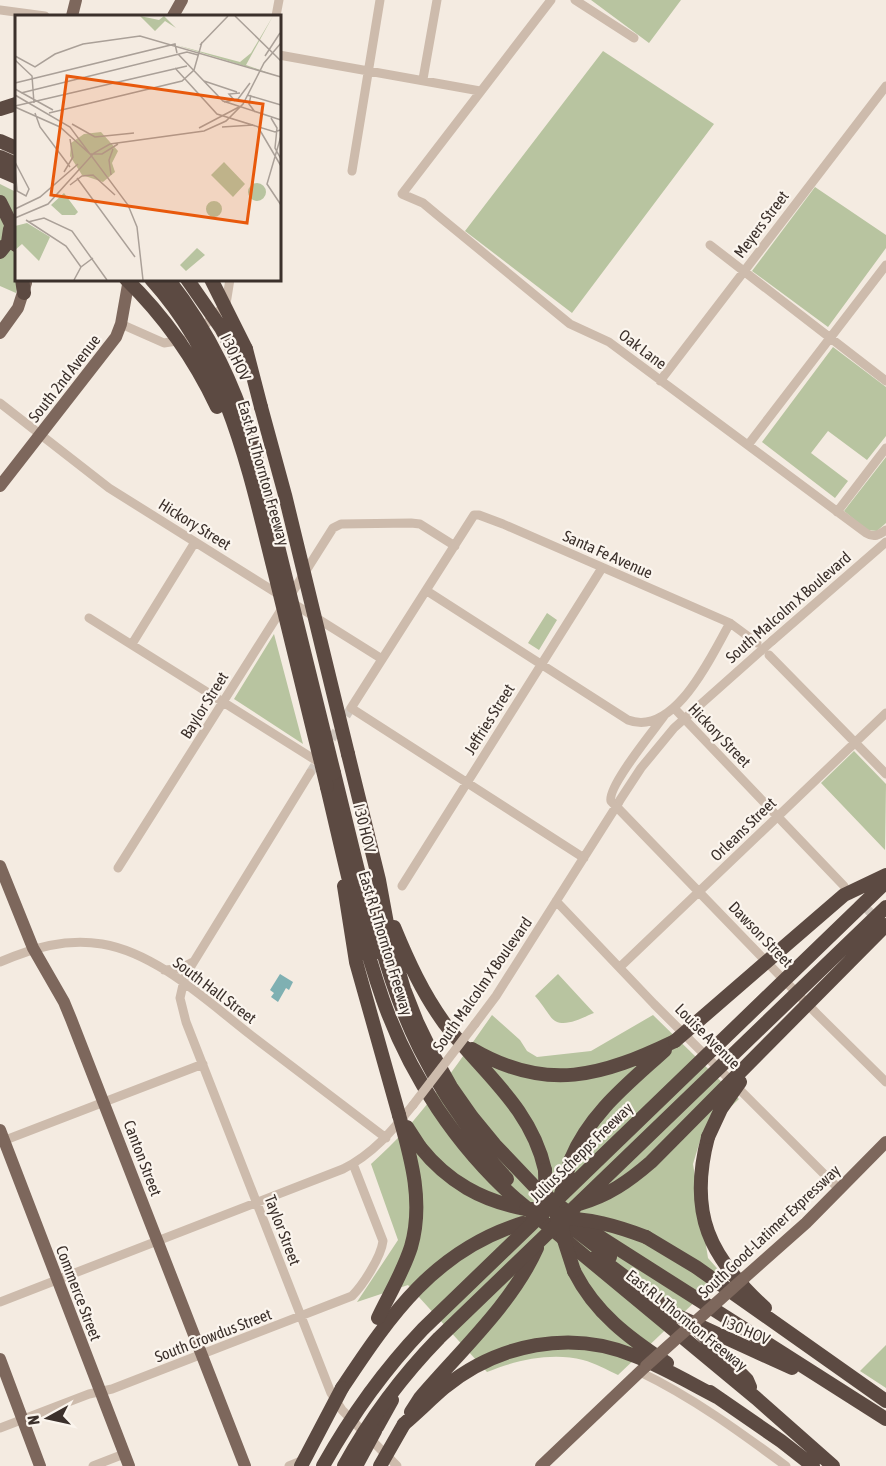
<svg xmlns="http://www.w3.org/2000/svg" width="886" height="1466" viewBox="0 0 886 1466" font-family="'Asap Condensed',sans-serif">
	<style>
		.green { fill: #b8c4a0 }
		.water { fill: #7fb0b2 }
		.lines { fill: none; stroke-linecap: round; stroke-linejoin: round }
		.minor-tunnel { stroke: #cfc6bd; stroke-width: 9; stroke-dasharray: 9 4.5; stroke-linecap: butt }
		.minor { stroke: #cdbbac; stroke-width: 9 }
		.major { stroke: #7d675c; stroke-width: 12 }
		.highway { stroke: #5c4a42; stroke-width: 14 }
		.minor-bridge { stroke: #cdbbac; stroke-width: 9 }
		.major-bridge { stroke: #7d675c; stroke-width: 12 }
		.highway-bridge { stroke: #5c4a42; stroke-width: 14 }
		.labels { text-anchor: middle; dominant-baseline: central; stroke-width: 4.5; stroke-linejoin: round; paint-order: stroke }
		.street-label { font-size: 16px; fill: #3b302b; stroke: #fbf5ee }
		.inset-road { fill: none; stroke: #aaa098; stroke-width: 1.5 }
		.view { fill: #e8590c; fill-opacity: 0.15; stroke: #e8590c; stroke-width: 3 }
		.inset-edge { fill: none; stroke: #3b302b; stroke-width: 3 }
	</style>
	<rect width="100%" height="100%" fill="#f4ebe1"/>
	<path class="green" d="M591 0H681L649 43Z
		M603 51 714 124 572 313 465 231Z
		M0 184 16 192V279H19L16 293 0 286Z
		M815 187 886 235V248L828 327 752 271Z
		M833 347 886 387V436L867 460 828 431 811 453 848 481 835 498 762 442Z
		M886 457V523L877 531 867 530 844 511Z
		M547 613 557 620 539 650 528 643Z
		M274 634 303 744 234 699Z
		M854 751 886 784 885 850 821 783Z
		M558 974 594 1013C581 1018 560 1031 550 1016 545 1009 541 1003 535 996Z
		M492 1015 520 1040 527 1051 537 1057 591 1051 653 1015 739 1099 702 1134 693 1164 708 1258 723 1275 618 1375C607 1370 595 1363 583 1360 552 1352 516 1360 487 1372L408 1285 357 1302 398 1240 371 1164C420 1121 455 1067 492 1015Z
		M886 1345V1388L860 1371Z"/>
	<path class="water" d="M280 974 293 982 289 990 286 988 278 1002 271 997 274 993 270 990Z"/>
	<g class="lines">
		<path class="minor-tunnel" d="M310 773 351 708
			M848 890 879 921"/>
		<path class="minor" d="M551 0 402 194 423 203 441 218 570 324 609 342 866 533C874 538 879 535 886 530
			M575 0 634 38
			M0 10 45 16
			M276 16 279 0
			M279 55 480 91
			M423 79 437 0
			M352 171 380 0
			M710 245 886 381
			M121 324 164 343 183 340
			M198 332 226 304 230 279
			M660 381 886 86
			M0 403 109 488 382 659
			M748 445 886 265
			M837 512 886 448
			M427 591 628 720C675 738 712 654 730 623
			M89 618 317 761
			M772 641 886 542
			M132 644 195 542
			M769 655 886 774
			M674 708 844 886
			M664 716C654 730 607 787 611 801L817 1014 886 1082
			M310 773 185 976 180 998 186 1022 331 1393 342 1410 397 1466
			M584 858 351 708 474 515H479L503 524 730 623 757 643
			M118 868 333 528 341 524 411 523 420 524 455 546
			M402 886 602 568
			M556 901 654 1004 840 1190
			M0 962C33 948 65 938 102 944 157 953 208 1002 252 1036 296 1070 341 1104 386 1138
			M620 967 886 713
			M164 970 179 969 193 962
			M475 1024 496 996 619 802
			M0 1142 203 1064
			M0 1302 343 1169C373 1154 392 1131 413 1105
			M640 1372C692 1397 740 1432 786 1466
			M0 1428 89 1394 112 1389 352 1296C363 1285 381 1257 383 1241L353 1164
			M93 1466 124 1454
			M289 1466 306 1459"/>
		<path class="major" d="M72 16 76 0
			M173 16 182 0
			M0 333 18 308 26 283
			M0 486 116 337 121 324 129 279
			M0 866 33 948 64 1002 71 1019 245 1466
			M0 1130 129 1466
			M744 1278 806 1223 886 1142
			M0 1359 40 1466
			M541 1466 646 1366"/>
		<path class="highway" d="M0 109 16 104
			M0 141 16 148
			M0 157 16 164
			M0 170 16 177
			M0 202 13 228 16 245
			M0 252 8 242 10 229
			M22 279 24 293
			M246 349 261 407
			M348 754 379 880 391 945 404 989 417 1022 432 1053 451 1087 472 1117 495 1145 535 1187 603 1239 886 1419
			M334 773 378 952
			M327 787C344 858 359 931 383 1000 410 1076 457 1147 517 1200L756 1398 833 1466
			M344 886 356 962 399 1115
			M394 927C408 961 423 994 445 1024 482 1072 531 1107 545 1170
			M380 941C401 1019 431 1082 482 1145
			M472 1049C547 1093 602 1076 675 1041
			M708 1137C688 1213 709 1257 765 1308
			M472 1140 507 1179
			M420 1147C448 1182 482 1201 526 1209
			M571 1159C590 1113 629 1083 665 1050
			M557 1216 610 1257
			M646 1237 696 1267 886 1401
			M597 1256 676 1315 792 1368
			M574 1271C595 1313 629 1338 667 1363
			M699 1331 747 1380 750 1387
			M342 1388C391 1314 435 1250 523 1223
			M710 1392 781 1441 813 1466
			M411 1412 420 1398C460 1351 512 1304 537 1248
			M404 1424C418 1412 431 1399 445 1387 498 1344 571 1329 635 1356 663 1367 690 1383 717 1397
			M377 1427 392 1400"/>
		<path class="minor-bridge" d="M620 800 641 768 674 728 772 641
			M413 1105 475 1024"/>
		<path class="major-bridge" d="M646 1366 744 1278"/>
		<path class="highway-bridge" d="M126 279C165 317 194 358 217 407
			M151 279C228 364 248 467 275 574 292 645 309 716 327 787
			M168 279C210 332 236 389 255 453L334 773
			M187 279 221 328 237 358
			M211 279 246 349
			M261 407 285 495 348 754
			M675 1041 844 895 886 875
			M407 1127 420 1147
			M708 1137 721 1109 740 1082
			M545 1170 546 1211
			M561 1194 571 1159
			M579 1204C608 1196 629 1181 651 1162L886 925
			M526 1209H549
			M561 1214 564 1240 574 1271
			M557 1218C589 1218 617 1226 646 1237
			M378 1318C389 1295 403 1272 411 1247 424 1202 411 1158 399 1115
			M301 1466 342 1388
			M323 1466C351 1416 384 1370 423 1329L886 882
			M344 1466C370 1419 402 1376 439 1338L886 907
			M356 1466 375 1431
			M380 1466 404 1424"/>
	</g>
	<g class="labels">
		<g class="street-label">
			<text transform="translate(761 224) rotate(-53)">Meyers Street</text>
			<text transform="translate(643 349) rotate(37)">Oak Lane</text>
			<text transform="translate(236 357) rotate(64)">I 30 HOV</text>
			<text transform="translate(64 378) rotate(-52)">South 2nd Avenue</text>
			<text transform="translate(264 473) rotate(74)">East R L Thornton Freeway</text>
			<text transform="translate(195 524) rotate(32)">Hickory Street</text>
			<text transform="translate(608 554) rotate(24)">Santa Fe Avenue</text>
			<text transform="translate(788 607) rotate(-41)">South Malcolm X Boulevard</text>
			<text transform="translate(204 705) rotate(-58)">Baylor Street</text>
			<text transform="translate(489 719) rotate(-58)">Jeffries Street</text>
			<text transform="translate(720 735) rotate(46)">Hickory Street</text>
			<text transform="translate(365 828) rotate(76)">I 30 HOV</text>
			<text transform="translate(743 829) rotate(-44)">Orleans Street</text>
			<text transform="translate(761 934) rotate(46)">Dawson Street</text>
			<text transform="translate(386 943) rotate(73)">East R L Thornton Freeway</text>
			<text transform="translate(482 984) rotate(-55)">South Malcolm X Boulevard</text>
			<text transform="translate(215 990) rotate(37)">South Hall Street</text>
			<text transform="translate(708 1036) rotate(45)">Louise Avenue</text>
			<text transform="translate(581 1152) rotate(-44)">Julius Schepps Freeway</text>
			<text transform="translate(143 1158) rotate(69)">Canton Street</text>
			<text transform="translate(283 1230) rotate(69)">Taylor Street</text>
			<text transform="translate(769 1231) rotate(-43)">South Good-Latimer Expressway</text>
			<text transform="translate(79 1293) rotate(69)">Commerce Street</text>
			<text transform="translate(687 1320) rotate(39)">East R L Thornton Freeway</text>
			<text transform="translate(746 1330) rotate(23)">I 30 HOV</text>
			<text transform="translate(213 1335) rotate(-21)">South Crowdus Street</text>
		</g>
	</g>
	<g transform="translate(15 15)">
		<rect width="266" height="266" fill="#f4ebe1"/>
		<path d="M125 1 144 5 149 1 161 13 150 6 140 16ZM258 1 231 50 265 62 161 30 225 47 236 38ZM86 117 103 136 97 148 100 157 88 167 67 160 55 141 56 128 69 119ZM209 147 230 169 218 182 196 160ZM233 177a9 9 0 1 1 18 0a9 9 0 1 1-18 0ZM49 178 63 197 60 200H47L36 190ZM191 194a8 8 0 1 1 16 0a8 8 0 1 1-16 0ZM12 208 35 222 24 246 7 229 0 235V211ZM182 233 190 240 171 256 165 250Z" fill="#b8c4a0"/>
		<path class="inset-road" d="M220 1 266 46M185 30 213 1M163 39 208 86 266 105M0 41 20 52 40 39 68 29 125 21 266 62M250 41 265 18M0 45 17 61 19 88M160 53 202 99 260 117 265 115M189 66 222 77M0 68 160 29 162 38M0 74 38 95M6 78 172 37 183 40M0 80 55 112 113 190 122 212 128 265M232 80 266 90M236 80 234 89 240 97M220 86 214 79 225 78M209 87 223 84 235 68M0 91 172 51M0 92 45 112 75 139H87L103 129M20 98 25 112 55 152M34 98 167 66 179 55 187 27M256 103 262 113 260 133 266 144M57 109 80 122 119 118M207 112 238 110M243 112 266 151M184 113 224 92M266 121 252 169 266 190M0 147 14 174 11 181 2 176 0 151M49 157 58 142 55 124M96 160 94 145 98 134M62 163 120 242M55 170 67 161 78 160 100 180M0 194 25 182 63 149M0 203 33 189 79 138 95 129 189 116 211 106 228 89 249 48 266 28M11 205 51 231 66 252M13 207 29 203 57 216 92 265M59 265 66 252 78 243"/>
		<path class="view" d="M52 61 248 89 232 208 36 180Z"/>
		<rect width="266" height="266" class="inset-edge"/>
	</g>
	<g transform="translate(48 1418) rotate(262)" stroke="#fbf5ee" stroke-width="4.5" paint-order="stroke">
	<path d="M0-4.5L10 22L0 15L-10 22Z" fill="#3b302b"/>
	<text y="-9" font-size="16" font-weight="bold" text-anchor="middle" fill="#3b302b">N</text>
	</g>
</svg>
